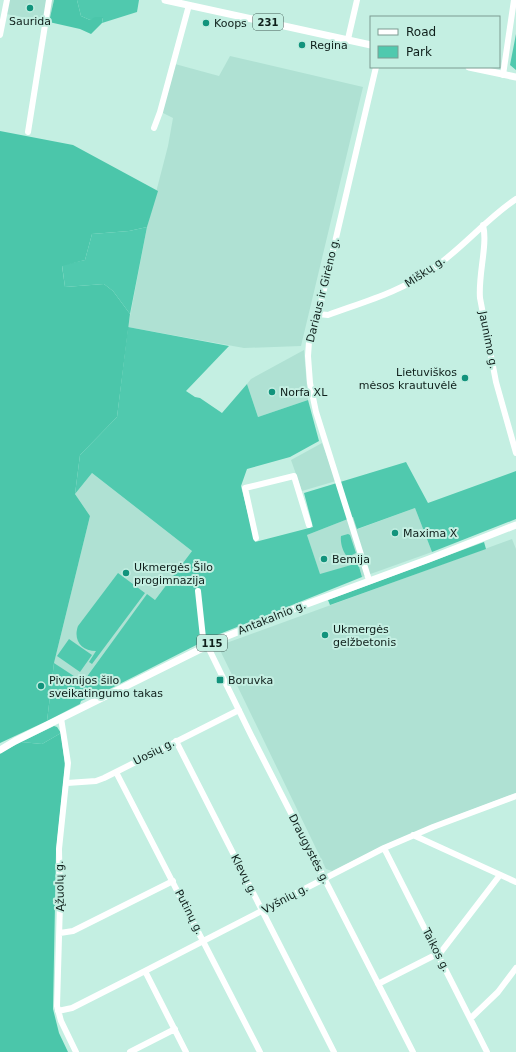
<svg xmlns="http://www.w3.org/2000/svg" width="516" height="1052" viewBox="0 0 516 1052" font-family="'DejaVu Sans',sans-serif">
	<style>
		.built { fill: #afe1d3 }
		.green { fill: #50c9ae }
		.forest { fill: #4bc6aa }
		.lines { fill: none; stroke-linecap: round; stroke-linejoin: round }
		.minor { stroke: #fff; stroke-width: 6 }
		.major { stroke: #fff; stroke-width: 7 }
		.poi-dot { fill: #12937c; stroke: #c4efe2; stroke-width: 1.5 }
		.labels { text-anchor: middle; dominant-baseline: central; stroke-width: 4; stroke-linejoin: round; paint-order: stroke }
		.shield { fill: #c4efe2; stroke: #455d57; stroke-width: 1 }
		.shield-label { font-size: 10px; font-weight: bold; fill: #0f1f1b }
		.poi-label { font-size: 11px; fill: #0f1f1b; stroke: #c4efe2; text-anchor: start }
		.street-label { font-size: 11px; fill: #0f1f1b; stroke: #c4efe2 }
	</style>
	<rect width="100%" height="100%" fill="#c4efe2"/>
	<path class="built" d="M9 0H54L49 22 6 14Z
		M230 56 363 87 301 346 244 348 128 327 147 227 168 146 173 118 161 112 175 64 219 76Z
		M304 350 308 400 258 417 247 384 251 379Z
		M322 443 336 481 302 491 291 460Z
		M92 473 192 551 155 600 147 595 82 683 54 663 90 516 75 494Z
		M415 508 432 552 362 577 358 563 320 575 307 535 353 517 358 529Z
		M512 539 516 549V793L455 816 387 844 332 871 326 869 218 646Z"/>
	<path class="green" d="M77 0H139L137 12 102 23 103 18 90 20 81 16Z
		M516 34V70L510 65Z
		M147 227 130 314 113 291 104 284 65 287 62 265 85 260 92 234 129 231Z
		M128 327 229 346 186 391 195 397 200 398 222 413 247 384 258 417 308 400 319 441 290 457 247 469 241 486 255 542 313 527 304 493 406 462 428 503 516 471V519L432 552 415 508 357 529 353 517 307 535 320 574 358 563 362 577 212 637 92 698 90 697 81 701 80 704 47 721 54 663 83 682 147 594 155 600 192 551 92 473 75 494 80 455 117 417Z
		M348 534 350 535 356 553 348 557C343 554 340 542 341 536Z
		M118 573 145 593 92 664 89 662 96 651C81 651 73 640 78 626Z
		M69 639 92 655 80 672 57 656Z
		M54 726 57 727 61 733 42 744 21 742Z"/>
	<path class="forest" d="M54 0H77L81 16 90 20 95 17H103L102 23 91 34 80 29 49 22Z
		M0 131 73 145 158 191 147 227 129 231 92 234 85 260 62 266 65 287 104 284 113 291 130 314 117 417 80 455 75 494 90 516 54 663 47 721 0 743Z
		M484 542 486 549 330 605 328 600Z
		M61 733 65 766 56 852 53 1009 59 1033 68 1052H0V753L21 742 42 744Z"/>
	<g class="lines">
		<path class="minor" d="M0 35 7 0
			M348 39 357 0
			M503 75 514 0
			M154 128 160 112 189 5
			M28 132 49 0
			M483 225C488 244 478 275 480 298L496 382 516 453
			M318 314 328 315C363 302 400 292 431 270 462 249 485 220 516 199
			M256 538 245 488 294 476 309 525
			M369 580 316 412 310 383 308 356 309 342 321 302 376 67
			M198 591 204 647
			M207 645 251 735 413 1052
			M61 718 68 763 59 849 60 903 57 1006 61 1021 76 1052
			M176 741 334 1052
			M116 772 260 1052
			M67 783 96 781 104 778 239 710
			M413 835 516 882
			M384 848 487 1052
			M60 933 73 931 173 881
			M145 971 186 1052
			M378 984 441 952 500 875
			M58 1011 72 1008 145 971 384 848 433 827 516 796
			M471 1018 498 992 516 968
			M130 1052 175 1029"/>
		<path class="major" d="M165 0 371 45
			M469 67 516 77
			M0 750 15 741 225 637 299 607 429 559 516 525"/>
	</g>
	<g class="poi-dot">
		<circle cx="30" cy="8" r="4"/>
		<circle cx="206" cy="23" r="4"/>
		<circle cx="302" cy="45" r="4"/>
		<circle cx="465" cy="378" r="4"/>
		<circle cx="272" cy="392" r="4"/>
		<circle cx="395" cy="533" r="4"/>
		<circle cx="324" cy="559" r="4"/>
		<circle cx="126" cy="573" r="4"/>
		<circle cx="325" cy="635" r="4"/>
		<rect x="216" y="676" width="8" height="8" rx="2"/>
		<circle cx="41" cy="686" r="4"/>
	</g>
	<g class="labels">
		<g class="shield">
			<rect x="253" y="14" width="30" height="16" rx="3"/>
			<rect x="197" y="635" width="30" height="16" rx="3"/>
		</g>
		<g class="shield-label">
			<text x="268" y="22">231</text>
			<text x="212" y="643">115</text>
		</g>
		<g class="poi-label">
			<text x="30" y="21" text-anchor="middle">Saurida</text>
			<text x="214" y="23">Koops</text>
			<text x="310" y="45">Regina</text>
			<text x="457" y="372" text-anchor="end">Lietuviškos<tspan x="457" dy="13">mėsos krautuvėlė</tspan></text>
			<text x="280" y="392">Norfa XL</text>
			<text x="403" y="533">Maxima X</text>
			<text x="332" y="559">Bemija</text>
			<text x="134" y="567">Ukmergės Šilo<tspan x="134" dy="13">progimnazija</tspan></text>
			<text x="333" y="629">Ukmergės<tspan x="333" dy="13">gelžbetonis</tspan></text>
			<text x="49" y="680">Pivonijos šilo<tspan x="49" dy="13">sveikatingumo takas</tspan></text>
			<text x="228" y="680">Boruvka</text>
		</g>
		<g class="street-label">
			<text transform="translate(425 272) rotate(-34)">Miškų g.</text>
			<text transform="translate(323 290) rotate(-76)">Dariaus ir Girėno g.</text>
			<text transform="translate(488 340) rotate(79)">Jaunimo g.</text>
			<text transform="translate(272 618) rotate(-22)">Antakalnio g.</text>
			<text transform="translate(154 752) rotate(-27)">Uosių g.</text>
			<text transform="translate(309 849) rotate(63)">Draugystės g.</text>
			<text transform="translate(244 875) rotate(63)">Klevų g.</text>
			<text transform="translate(60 886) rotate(-91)">Ąžuolų g.</text>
			<text transform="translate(285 899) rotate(-28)">Vyšnių g.</text>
			<text transform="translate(189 912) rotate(63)">Putinų g.</text>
			<text transform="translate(436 950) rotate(63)">Taikos g.</text>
		</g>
	</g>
	<rect x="370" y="16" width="130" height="52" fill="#c4efe2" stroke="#7c9c92"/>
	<rect x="378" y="29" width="20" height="6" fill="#ffffff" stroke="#7c9c92"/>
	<text x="406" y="36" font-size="12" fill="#0f1f1b">Road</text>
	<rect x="378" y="46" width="20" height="12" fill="#50c9ae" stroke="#7c9c92"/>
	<text x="406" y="56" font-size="12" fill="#0f1f1b">Park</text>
</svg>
